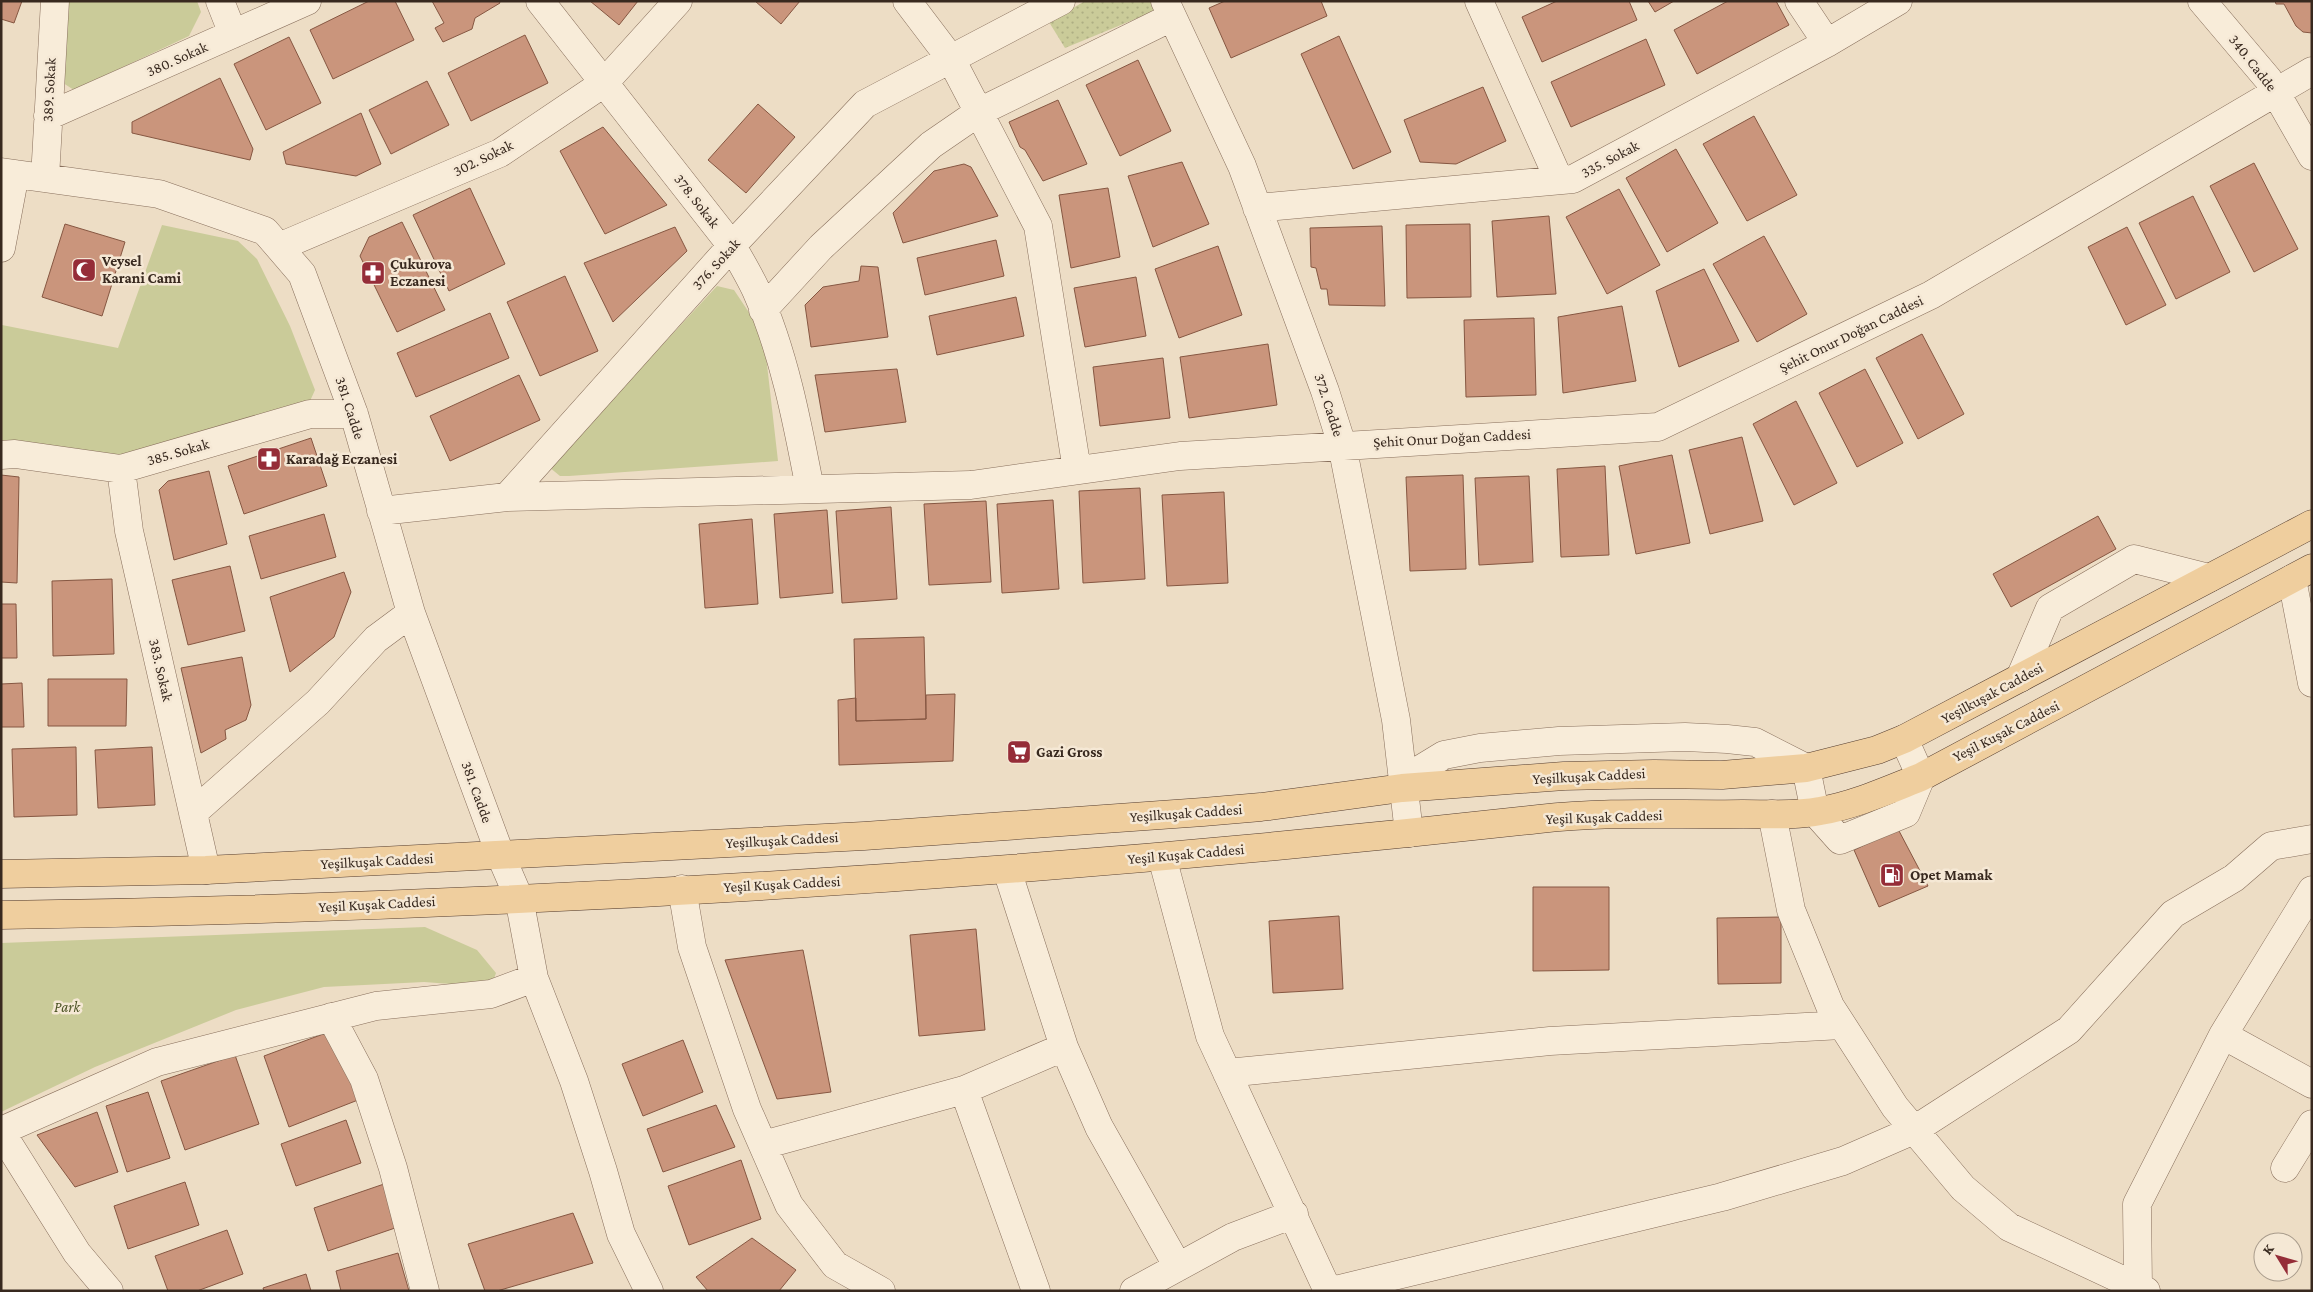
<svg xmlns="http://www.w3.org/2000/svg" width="2313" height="1292" viewBox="0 0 2313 1292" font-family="'Crimson Pro',serif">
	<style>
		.grass { fill: url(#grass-dots) }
		.park { fill: #cacb99 }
		.building { fill: #ca957c; stroke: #865742 }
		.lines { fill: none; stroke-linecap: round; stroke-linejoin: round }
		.minor-casing { stroke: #886f5c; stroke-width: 29 }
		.major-casing { stroke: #563e30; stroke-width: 29 }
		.minor { stroke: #f8ecd9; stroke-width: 28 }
		.major { stroke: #efce9e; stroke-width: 28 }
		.labels { text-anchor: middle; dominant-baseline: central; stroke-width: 5; stroke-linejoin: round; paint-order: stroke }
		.street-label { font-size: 15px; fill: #38291f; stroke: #f5e8d5 }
		.poi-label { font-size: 15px; font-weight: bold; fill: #38291f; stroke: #f5e8d5; text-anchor: start }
		.park-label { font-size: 15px; font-style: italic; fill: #4d5426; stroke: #f5e8d5 }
	</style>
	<defs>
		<pattern id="grass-dots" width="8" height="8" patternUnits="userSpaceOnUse" patternTransform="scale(1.25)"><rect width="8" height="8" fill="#cacb99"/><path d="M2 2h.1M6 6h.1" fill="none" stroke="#aeae83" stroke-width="1.8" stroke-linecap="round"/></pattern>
	</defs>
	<rect width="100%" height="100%" fill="#edddc5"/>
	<path class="grass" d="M1085 1H1179L1065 48 1049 22Z"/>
	<path class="park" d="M68 1H197L201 12 189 36 74 90 60 81Z
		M162 225 238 241 257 259 290 326 315 390 310 401 125 456 1 444 2 325 118 348Z
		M717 286 734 290 758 326 766 356 778 461 569 476H560L549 467Z
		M425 927 477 950 496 973 491 987 424 982 324 987 236 1010 95 1067 1 1112V943Z"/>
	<path class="building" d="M1 1H22L14 23 1 19Z
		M369 1H395L414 40 333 79 310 30Z
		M432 1H499L500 3 475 18 472 29 443 42 435 28 444 23Z
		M590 1H638L619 25Z
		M755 1H800L781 24Z
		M1225 1H1321L1327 16 1231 58 1209 8Z
		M1557 1H1629L1637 20 1542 62 1522 17Z
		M1648 1H1674L1655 12Z
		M1728 1H1776L1789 25 1697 74 1674 30Z
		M2275 1H2312V33L2303 32 2296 26 2284 4H2276Z
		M525 35 548 83 471 121 448 73Z
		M1339 36 1391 152 1353 169 1301 54Z
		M289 37 321 103 266 130 234 64Z
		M1646 39 1665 85 1571 127 1551 82Z
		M1138 60 1171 131 1120 156 1086 85Z
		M220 78 253 149 250 160 132 133V122Z
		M427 81 449 125 391 154 369 110Z
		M1483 87 1506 141 1456 164 1420 162 1404 120Z
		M1058 100 1087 164 1043 181 1025 150 1020 147 1009 122Z
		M758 104 795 137 746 193 708 160Z
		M361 113 381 164 356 176 286 164 283 152Z
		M1754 116 1797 195 1747 221 1703 144Z
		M603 127 667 205 605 234 560 151Z
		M1676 149 1718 223 1667 252 1626 178Z
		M1182 162 1209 224 1153 247 1128 176Z
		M2254 163 2298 249 2254 272 2210 186Z
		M964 164 971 167 998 216 903 243 893 213 934 171Z
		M470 188 505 264 449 291 413 215Z
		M1108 188 1120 257 1071 268 1059 195Z
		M1619 189 1660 265 1607 294 1566 217Z
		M2193 196 2230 272 2176 299 2139 223Z
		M1549 216 1556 294 1497 297 1492 221Z
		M402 222 445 310 397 332 360 256 369 237Z
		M65 224 125 242 102 316 42 297Z
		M1470 224 1471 297 1407 298 1406 225Z
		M1382 226 1385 306 1329 305 1327 289H1321L1316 268 1311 267 1310 228Z
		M675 227 687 251 613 322 584 263Z
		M2127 227 2166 305 2126 325 2088 247Z
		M1764 236 1807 314 1757 342 1713 264Z
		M996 240 1004 276 925 295 917 258Z
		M1218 246 1242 315 1179 338 1155 269Z
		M861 266 878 267 888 337 811 347 805 305 823 287 859 281Z
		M1704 269 1739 341 1679 367 1656 291Z
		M565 276 598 351 540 376 507 302Z
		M1136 277 1146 336 1085 347 1074 288Z
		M1016 297 1024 336 937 355 929 316Z
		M1622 306 1636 381 1563 393 1558 317Z
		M490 313 509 358 416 397 397 353Z
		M1534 318 1536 395 1466 397 1464 320Z
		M1922 334 1964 414 1918 439 1876 358Z
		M1268 344 1277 405 1189 418 1180 357Z
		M1163 358 1170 418 1100 426 1093 367Z
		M897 369 906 422 825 432 815 375Z
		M1865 369 1903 443 1857 467 1819 393Z
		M519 375 540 420 450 461 430 416Z
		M1796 401 1837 483 1794 505 1753 424Z
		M1742 437 1763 521 1710 534 1689 450Z
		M311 438 327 486 244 514 228 466Z
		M1672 455 1690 543 1636 554 1619 466Z
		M1605 466 1609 555 1561 557 1557 469Z
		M209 471 227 544 174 560 159 490 168 481Z
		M1 475 19 477 17 583 1 582Z
		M1463 475 1466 569 1410 571 1406 477Z
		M1529 476 1533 562 1479 565 1475 478Z
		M1140 488 1145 579 1083 583 1079 491Z
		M1224 492 1228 583 1167 586 1162 495Z
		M1053 500 1059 589 1002 593 997 504Z
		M986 501 991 582 929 585 924 504Z
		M891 507 897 599 842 603 836 511Z
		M827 510 833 593 780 598 774 514Z
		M324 514 336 557 261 579 249 536Z
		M2098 516 2116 549 2011 607 1993 574Z
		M752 519 758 604 705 608 699 524Z
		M230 566 245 631 188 645 172 580Z
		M344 572 351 592 334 637 290 672 270 597Z
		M112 579 114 654 53 656 52 581Z
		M1 604H16L17 658H1Z
		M924 637 926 719 856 721 854 639Z
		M242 657 251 705 246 720 225 730 226 739 201 753 181 668Z
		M48 679H127L126 726H48Z
		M22 683 24 727H1V684Z
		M955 694 953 761 839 765 838 700 856 698V721L926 719V695Z
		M76 747 77 815 14 817 12 749Z
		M152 747 155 805 98 808 95 750Z
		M1898 829 1928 886 1879 907 1854 850Z
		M1533 887H1609V970L1533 971Z
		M1339 916 1343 989 1273 993 1269 921Z
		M1781 917V983L1718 984 1717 918Z
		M976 929 985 1030 919 1036 910 935Z
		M803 950 831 1092 777 1099 725 960Z
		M326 1033 336 1040 358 1100 289 1127 264 1056Z
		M683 1040 703 1092 643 1116 622 1064Z
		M235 1055 259 1124 185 1150 161 1081Z
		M148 1092 170 1158 127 1172 106 1106Z
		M716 1105 735 1147 663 1172 647 1129Z
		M97 1112 118 1172 75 1187 37 1135Z
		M346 1120 361 1163 296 1186 281 1144Z
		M741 1160 761 1219 689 1245 668 1186Z
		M185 1182 199 1225 128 1249 114 1206Z
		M384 1184 398 1227 328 1251 314 1208Z
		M573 1213 593 1263 497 1291H485L468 1244Z
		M227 1230 243 1274 197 1291H168L155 1256Z
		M752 1238 796 1270 779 1291H708L696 1277Z
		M398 1253 409 1291H341L336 1271Z
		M306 1274 311 1291H264L263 1288Z"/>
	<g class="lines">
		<defs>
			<path id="minor" d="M220 1 233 34
				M540 1 732 246C740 260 749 275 756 290 784 353 797 421 810 489
				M907 1 951 59 1038 226 1077 470
				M1165 1 1242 166 1325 391 1342 445 1396 720 1409 833
				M1479 1 1559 180
				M1799 1 1827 43
				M2202 1 2268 79 2312 156
				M48 116 307 1
				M1 172 159 194 265 231 302 274 354 414 411 613 500 854 519 898 534 978 574 1081 603 1171 621 1234 649 1291
				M45 178 55 1
				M1257 208 1573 179 1827 43 1898 1
				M279 247 500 153 604 83 678 1
				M1 248 15 174
				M763 310 821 247 931 145 979 112 1172 17
				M1 455 15 454 121 469 310 414H354
				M121 469 129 531 206 870
				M507 497 971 485 1180 456 1658 427 1931 295 2312 71
				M381 511 507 497 737 240 865 104 1061 1
				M2292 579 2312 683
				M2020 678 2050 608 2134 559 2209 578
				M1402 788 1421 769 1444 755 1480 748 1559 741 1685 737 1727 739 1755 742 1806 768 1815 812 1840 840 1906 813 1921 777 1904 739
				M193 813 318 702 376 639 411 613
				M1772 814 1791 910 1830 1006 1895 1107 1963 1188 2009 1227 2146 1291
				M1162 857 1210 1036 1328 1291
				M1007 870 1064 1047 1099 1127 1178 1267
				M682 889 692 947 747 1109 789 1205 835 1265 881 1291
				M331 1017 364 1079 393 1168 425 1291
				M2223 1035 2312 1084
				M1227 1073 1550 1041 1842 1025
				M964 1090 1036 1291
				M1 1131 157 1062 376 1006 491 994 534 978
				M1 1132 77 1253 109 1291
				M763 1145 964 1090 1064 1047
				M2285 1168 2312 1124
				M2138 1288 2137 1204 2223 1035 2312 890
				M1134 1291 1233 1237 1294 1214
				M1331 1291 1722 1197 1843 1161 1914 1130 2069 1030 2173 914 2234 878 2271 846 2312 839"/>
			<path id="major" d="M1 874 206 870 864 836 1203 812 1261 807 1402 788 1564 776 1654 774 1722 775 1806 768 1877 750 1904 739 2312 524
				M1 915C515 907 1029 876 1539 819 1607 811 1675 815 1743 814 1768 814 1795 816 1820 811 1855 805 1888 790 1921 777L2312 568"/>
		</defs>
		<use href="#minor" class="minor-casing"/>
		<use href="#major" class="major-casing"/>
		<use href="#minor" class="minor"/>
		<use href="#major" class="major"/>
	</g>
	<defs>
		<symbol id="mosque-square" viewBox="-11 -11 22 22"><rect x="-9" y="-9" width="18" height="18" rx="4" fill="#952d38" stroke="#f5e8d5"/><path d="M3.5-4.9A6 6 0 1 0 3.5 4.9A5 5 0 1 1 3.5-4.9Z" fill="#fff"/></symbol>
		<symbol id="pharmacy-square" viewBox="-11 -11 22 22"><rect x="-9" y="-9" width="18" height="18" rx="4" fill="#952d38" stroke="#f5e8d5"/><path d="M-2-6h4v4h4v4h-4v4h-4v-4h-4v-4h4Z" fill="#fff"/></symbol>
		<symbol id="supermarket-square" viewBox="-11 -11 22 22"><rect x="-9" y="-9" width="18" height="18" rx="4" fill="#952d38" stroke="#f5e8d5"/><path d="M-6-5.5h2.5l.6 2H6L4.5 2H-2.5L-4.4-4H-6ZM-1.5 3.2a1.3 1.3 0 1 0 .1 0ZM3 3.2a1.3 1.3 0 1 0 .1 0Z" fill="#fff"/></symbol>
		<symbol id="fuel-square" viewBox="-11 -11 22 22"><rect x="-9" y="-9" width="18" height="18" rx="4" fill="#952d38" stroke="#f5e8d5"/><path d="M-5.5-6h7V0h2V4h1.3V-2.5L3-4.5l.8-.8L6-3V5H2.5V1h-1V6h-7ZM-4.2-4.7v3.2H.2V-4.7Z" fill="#fff"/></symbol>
	</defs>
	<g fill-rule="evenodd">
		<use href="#mosque-square" x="70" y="256" width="28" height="28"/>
		<use href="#pharmacy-square" x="359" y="259" width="28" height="28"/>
		<use href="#pharmacy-square" x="255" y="445" width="28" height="28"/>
		<use href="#supermarket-square" x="1005" y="738" width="28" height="28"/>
		<use href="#fuel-square" x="1878" y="861" width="28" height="28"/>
	</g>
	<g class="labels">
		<g class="street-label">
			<text transform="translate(177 59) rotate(-24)">380. Sokak</text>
			<text transform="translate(2253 63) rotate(52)">340. Cadde</text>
			<text transform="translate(49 90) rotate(-87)">389. Sokak</text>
			<text transform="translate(483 158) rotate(-26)">302. Sokak</text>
			<text transform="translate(1610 159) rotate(-28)">335. Sokak</text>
			<text transform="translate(697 201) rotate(52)">378. Sokak</text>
			<text transform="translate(716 264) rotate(-48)">376. Sokak</text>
			<text transform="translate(1851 334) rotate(-26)">Şehit Onur Doğan Caddesi</text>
			<text transform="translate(1329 405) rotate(72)">372. Cadde</text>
			<text transform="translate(350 408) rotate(72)">381. Cadde</text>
			<text transform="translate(1452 438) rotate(-3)">Şehit Onur Doğan Caddesi</text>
			<text transform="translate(178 452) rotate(-16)">385. Sokak</text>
			<text transform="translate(161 670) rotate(77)">383. Sokak</text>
			<text transform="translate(1992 693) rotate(-28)">Yeşilkuşak Caddesi</text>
			<text transform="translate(2006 731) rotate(-27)">Yeşil Kuşak Caddesi</text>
			<text transform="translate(1589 776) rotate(-3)">Yeşilkuşak Caddesi</text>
			<text transform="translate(477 792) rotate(70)">381. Cadde</text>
			<text transform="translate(1186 813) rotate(-4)">Yeşilkuşak Caddesi</text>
			<text transform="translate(1604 817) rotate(-2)">Yeşil Kuşak Caddesi</text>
			<text transform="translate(782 840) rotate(-3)">Yeşilkuşak Caddesi</text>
			<text transform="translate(1186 854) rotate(-5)">Yeşil Kuşak Caddesi</text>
			<text transform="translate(377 861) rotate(-3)">Yeşilkuşak Caddesi</text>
			<text transform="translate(782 884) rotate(-3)">Yeşil Kuşak Caddesi</text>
			<text transform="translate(377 904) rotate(-3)">Yeşil Kuşak Caddesi</text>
		</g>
		<g class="poi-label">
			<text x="102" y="261">Veysel<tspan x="102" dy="17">Karani Cami</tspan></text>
			<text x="390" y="264">Çukurova<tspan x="390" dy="17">Eczanesi</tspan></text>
			<text x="286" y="459">Karadağ Eczanesi</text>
			<text x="1036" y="752">Gazi Gross</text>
			<text x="1910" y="875">Opet Mamak</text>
		</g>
		<g class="park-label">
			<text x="67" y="1007">Park</text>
		</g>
	</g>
	<rect width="2313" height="1292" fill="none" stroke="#38291f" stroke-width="5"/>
	<g transform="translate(2278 1257) rotate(307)"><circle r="24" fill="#f5e8d5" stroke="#a99c8c"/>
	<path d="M0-4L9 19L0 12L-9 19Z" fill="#952d38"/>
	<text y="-8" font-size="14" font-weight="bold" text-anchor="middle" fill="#38291f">K</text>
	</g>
</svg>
